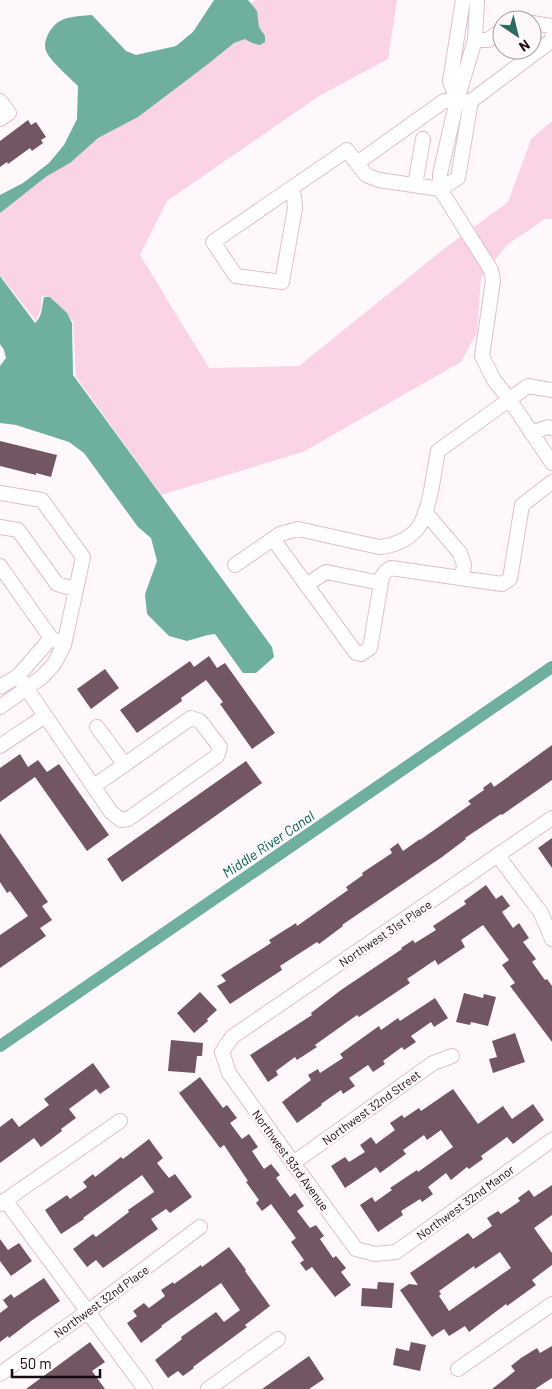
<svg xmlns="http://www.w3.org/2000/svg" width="552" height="1389" viewBox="0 0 552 1389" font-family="Barlow,sans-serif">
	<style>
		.green { fill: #fad4e6 }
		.water { fill: #6eaf9f }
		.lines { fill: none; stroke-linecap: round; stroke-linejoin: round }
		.canal { stroke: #6eaf9f; stroke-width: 12 }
		.building { fill: #725664; fill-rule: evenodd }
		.minor-casing { stroke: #debece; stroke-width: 16 }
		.minor { stroke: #fff; stroke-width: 14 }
		.labels { text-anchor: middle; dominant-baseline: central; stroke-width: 5; stroke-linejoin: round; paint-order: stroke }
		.street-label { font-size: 12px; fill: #160b11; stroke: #fff8fb }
		.water-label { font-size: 14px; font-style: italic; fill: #005e4f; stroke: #fff8fb }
	</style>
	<rect width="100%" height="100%" fill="#fff8fb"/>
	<path class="green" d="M256 0H397L388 59 319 96 167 201 140 255 209 368 299 366 445 248 508 202 531 139 552 121V219H545L507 245 481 278 477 332 461 362 303 452 161 495 76 377 73 322 53 299 42 295 41 309 36 321 0 275V210L244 7Z"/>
	<path class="water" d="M214 0H248L257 11 259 27 265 36V42L260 45 252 43 245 39 234 43 208 64 138 117 98 138 70 163 47 176 0 213V195L23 183 49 163 64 145 77 119 78 86C70 78 50 61 46 51 42 41 51 26 60 21 69 16 82 16 92 15L126 51 136 55 176 46 193 32Z
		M0 276 35 323C42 318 42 306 44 297H50L67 313 72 323 73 375 272 647 274 657 256 673H243L215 634 208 635 187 641 169 636 147 614 145 594 157 561 151 538 138 527 84 453 69 442 16 425 0 423V366L6 358 4 350 0 344Z"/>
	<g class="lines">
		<path class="canal" d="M0 1046 552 667"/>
	</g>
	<path class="building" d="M28 120 31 125 36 122 46 137 41 140 43 143 32 151 30 148 8 164 7 162 0 167V141Z
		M0 441 57 455 51 477 36 473V475L0 466Z
		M209 656 217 668 225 663 275 733 252 749 220 704 223 702 206 680 181 698 182 701 137 733 120 710 190 661 194 667Z
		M105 669 119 688 91 709 77 689Z
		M552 745V780L502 815 501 814 465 838 466 839 442 857 342 925 343 926 319 944 317 942 280 966 282 970 230 1004 217 986 226 981 221 975 271 943 269 940 296 923 297 926 348 890 346 887 363 875 362 873 392 853 390 849 398 843 403 851 420 839V840L471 804 468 801 484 790 483 788 491 782 494 787Z
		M20 754 28 767 38 760 47 772 59 764 109 835 87 851 35 777 0 802V768Z
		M246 761 262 783 122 882 107 859Z
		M0 833 48 902 42 906 52 920 40 928 46 936 0 968V935L28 916 10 891 7 893 0 882Z
		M552 838V868L538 848Z
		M486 885 496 899 502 895 510 906 502 912 513 928 519 923 529 938 523 942 536 959 532 962 545 980 547 979 552 986V1042L510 986 515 983 502 965 509 960 483 925 461 940 465 947 438 965 435 960 407 979 410 983 359 1017 357 1015 315 1045 317 1047 297 1060 295 1057 276 1071 278 1075 268 1082 250 1055 312 1015 311 1013 341 990 402 949 401 948 413 940 415 943 436 930 433 926 466 904 464 901Z
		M200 992 217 1010 207 1019 208 1021 194 1033 177 1013Z
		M464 993 483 998 484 994 496 997 488 1026 471 1022 470 1025 456 1022Z
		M435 998 448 1018 434 1027 431 1022 411 1036 416 1042 404 1050 402 1047 383 1061 385 1064 373 1072 368 1065 349 1078 355 1086 343 1094 341 1090 321 1104 322 1105 297 1123 282 1102 311 1080 308 1075 318 1069 320 1073 343 1058 340 1054 379 1026 381 1030 398 1018 400 1021Z
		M515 1033 525 1062 493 1073 489 1059 497 1057 492 1041Z
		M171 1040 203 1043 202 1056H197L195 1073 168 1071Z
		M93 1063 110 1087 100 1094 96 1089 69 1109 76 1118 61 1129 62 1131 41 1147 34 1138 0 1163V1127L12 1118 19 1127 49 1105 44 1099Z
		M200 1077 223 1108 227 1105 237 1118 230 1123 242 1139 249 1134 258 1147 252 1151 264 1169 271 1164 280 1175 276 1178 290 1197 295 1193 304 1206 297 1211 310 1228 316 1225 324 1236 320 1239 333 1258 336 1256 346 1268 341 1272 351 1285 335 1297 312 1267 306 1271 300 1263 304 1260 291 1242 296 1238 271 1204 262 1211 256 1203 259 1200 246 1182 248 1181 224 1145 220 1148 179 1093Z
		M453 1089 478 1124 503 1106 512 1119 533 1104 544 1120 513 1144 507 1137 481 1156 483 1159 469 1169 467 1167 451 1180 446 1173 428 1187 433 1194 422 1202 420 1199 401 1211 403 1215 378 1232 360 1205 372 1197 375 1202 392 1190 390 1188 417 1170 418 1172 453 1147 441 1130 427 1140 424 1135 403 1150 406 1154 380 1173 376 1167 345 1188 331 1166 345 1157 349 1162 365 1152 360 1145 371 1137 376 1144 395 1130 390 1123 402 1115 404 1118 419 1108 421 1111Z
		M149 1139 163 1158 157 1163 169 1178 175 1174 192 1197 170 1213 166 1209 151 1219 158 1229 103 1268 96 1260 87 1267 73 1249 93 1234 96 1237 129 1212 128 1210 154 1192 153 1190 142 1175 83 1218 84 1219 61 1234 45 1210 67 1195 70 1199 87 1187 83 1182 93 1174 95 1177 121 1157 123 1159Z
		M552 1185V1215L534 1228 552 1253V1265L532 1280 536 1285 507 1306 506 1304 469 1332 465 1326 449 1336 444 1329 432 1337 400 1290 409 1284 418 1285 410 1273 468 1233 473 1239 492 1226 487 1218 498 1211 501 1214 520 1201 518 1198 529 1190 534 1197ZM500 1252 511 1268 449 1311 439 1296 441 1294 439 1291 474 1266 475 1269Z
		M0 1239 8 1250 19 1243 32 1261 11 1276 0 1261Z
		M229 1247 246 1270 245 1271 270 1306 245 1325 247 1327 193 1367 194 1368 183 1376 178 1371 168 1378 155 1360 182 1339 181 1337 216 1312 224 1322 240 1310 221 1283 161 1326 162 1327 141 1343 127 1323 137 1316 133 1311 144 1303 149 1308 165 1296 161 1290 173 1282 174 1284 201 1265 202 1267Z
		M44 1278 60 1301 31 1321 9 1338 8 1336 0 1342V1313L8 1307 3 1300 11 1294 14 1298Z
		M378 1282 394 1283 392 1308 361 1306 362 1288 377 1289Z
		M90 1342 105 1362 92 1371 105 1389H26Z
		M411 1342 426 1345 420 1371 393 1365 396 1348 409 1351Z
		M552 1346V1378L535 1389H492L515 1371 511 1366 521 1358 537 1348 540 1353Z
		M309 1356 324 1379 309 1389H262Z"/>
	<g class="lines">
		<defs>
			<path id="minor" d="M477 0 475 40 457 100 440 174V189L491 270 493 281 482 356 494 380 509 399 552 463
				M532 23 552 26
				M475 40H488L502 30
				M457 100 450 81 463 0
				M0 101 9 113 0 119
				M357 163 444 101 457 100 471 101 551 41 552 37
				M415 185 423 139
				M289 190 294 196 295 208 282 282 236 276 213 242 347 150 366 175 379 180 440 189 458 178 471 101
				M531 433 548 427 552 428
				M0 493 42 500 83 557 64 645 54 664 42 677 0 707
				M425 512 460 553 464 565 462 578
				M0 527 18 530 57 584 75 589
				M273 539 356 653 361 654 370 648 382 577 386 571 391 568 502 584 510 579 522 505 552 482
				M235 565 280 534 298 529 379 547C393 546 408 540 417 529 430 514 434 470 438 451L528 386 552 390
				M0 566 51 638 64 645
				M306 585 326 572 381 583
				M18 676 111 812 121 820 128 819 217 756 220 747 200 721 191 718 94 786
				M0 687 18 676 51 638
				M97 727 125 765
				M0 746 45 716
				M552 818 232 1037 222 1052 229 1073 293 1163 356 1249 375 1254 396 1252 552 1140
				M498 856 541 913 552 939
				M293 1163 433 1063 452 1056
				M5 1200 145 1389
				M0 1204 120 1121
				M458 1369 552 1304
				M0 1374 87 1312 200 1227
				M208 1389 278 1339"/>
		</defs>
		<use href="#minor" class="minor-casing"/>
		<use href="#minor" class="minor"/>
	</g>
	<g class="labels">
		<g class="street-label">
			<text transform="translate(385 933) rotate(-34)">Northwest 31st Place</text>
			<text transform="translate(371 1107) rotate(-36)">Northwest 32nd Street</text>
			<text transform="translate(291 1160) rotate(54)">Northwest 93rd Avenue</text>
			<text transform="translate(465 1202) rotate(-36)">Northwest 32nd Manor</text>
			<text transform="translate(101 1301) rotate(-36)">Northwest 32nd Place</text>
		</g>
		<g class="water-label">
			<text transform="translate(268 844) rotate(-34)">Middle River Canal</text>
		</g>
	</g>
	<g transform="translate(517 35) rotate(145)"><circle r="24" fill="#fff8fb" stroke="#a2999d"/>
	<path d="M0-4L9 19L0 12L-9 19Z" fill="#2a6d5f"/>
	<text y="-8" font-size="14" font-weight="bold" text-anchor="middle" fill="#160b11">N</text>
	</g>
	<path d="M12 1369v8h88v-8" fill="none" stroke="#160b11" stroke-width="2.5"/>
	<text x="20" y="1369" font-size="15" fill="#160b11" stroke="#fff8fb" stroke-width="4" paint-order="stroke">50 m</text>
</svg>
